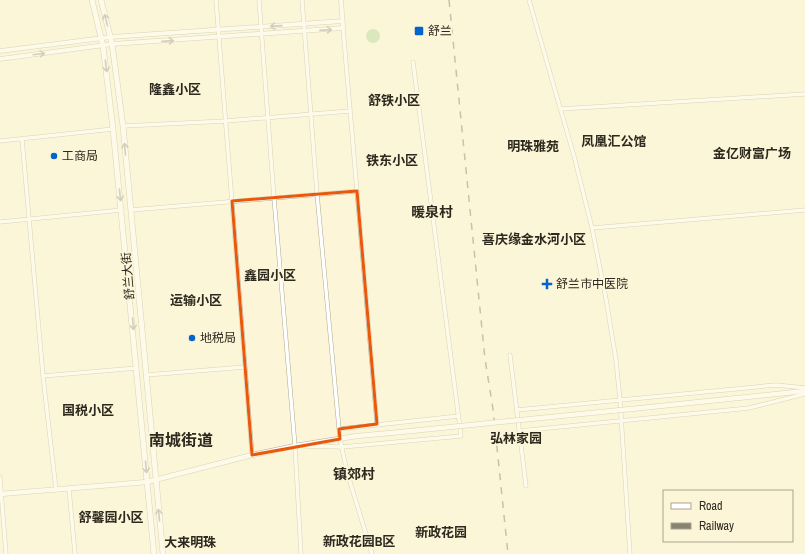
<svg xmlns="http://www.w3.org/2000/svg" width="805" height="554" viewBox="0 0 805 554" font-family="'Archivo Narrow','Noto Sans SC',sans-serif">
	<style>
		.green { fill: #b2d89a }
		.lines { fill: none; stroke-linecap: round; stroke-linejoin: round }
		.minor-casing { stroke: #b0aa8e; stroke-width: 4.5 }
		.tertiary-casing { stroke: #b0aa8e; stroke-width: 5 }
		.secondary-casing { stroke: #b0aa8e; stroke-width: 5.5 }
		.primary-casing { stroke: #b0aa8e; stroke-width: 6 }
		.minor { stroke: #fff; stroke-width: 3.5 }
		.tertiary { stroke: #fff; stroke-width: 4 }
		.secondary { stroke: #fff; stroke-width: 4.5 }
		.primary { stroke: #fff; stroke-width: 5 }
		.rail { stroke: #888370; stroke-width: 1.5; stroke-dasharray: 7 7; stroke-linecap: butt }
		.secondary-bridge-casing { stroke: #b0aa8e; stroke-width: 5.5; stroke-linecap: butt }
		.secondary-bridge { stroke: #fff; stroke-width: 4.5 }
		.oneway { stroke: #a09f9a }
		.marked { fill: none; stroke: #e8590c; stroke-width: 3; stroke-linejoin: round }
		.poi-dot { fill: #0464cd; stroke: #fcf5d8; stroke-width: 1.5 }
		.labels { text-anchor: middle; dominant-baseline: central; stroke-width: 4; stroke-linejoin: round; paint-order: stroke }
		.poi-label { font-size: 12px; fill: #2c291e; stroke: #fcf5d8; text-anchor: start }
		.street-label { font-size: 12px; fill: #2c291e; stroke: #fcf5d8 }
		.neighbourhood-label { font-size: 13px; font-weight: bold; fill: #2c291e; stroke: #fcf5d8 }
		.quarter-label { font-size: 14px; font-weight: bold; fill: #2c291e; stroke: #fcf5d8 }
		.district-label { font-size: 16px; font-weight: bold; fill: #2c291e; stroke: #fcf5d8 }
	</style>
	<rect width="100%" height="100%" fill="#fcf5d8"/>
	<path class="green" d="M366 36a7 7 0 1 1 14 0a7 7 0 1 1-14 0Z"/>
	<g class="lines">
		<defs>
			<path id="minor" d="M216 0 252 455
				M259 0 274 198 295 446 301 554
				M302 0 317 194 340 439 347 472 372 554
				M529 0 574 156 592 228 606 299 616 360 620 400 630 554
				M343 28 377 424
				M560 109 805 94
				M123 126 226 121 350 111
				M22 139 43 376 56 490
				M0 141 113 129
				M131 210 357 191
				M0 222 122 210
				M592 228 805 210
				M510 355 526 486
				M146 375 245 367
				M43 376 137 368
				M517 410 776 385 805 388
				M339 429 459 416
				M519 431 749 408 805 394
				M304 446 342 447 461 436 413 62
				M0 477 6 554
				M69 489 75 554"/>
			<path id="tertiary" d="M0 51 111 37 343 21
				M0 59 112 44 343 28 341 0"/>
			<path id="secondary" d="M641 408 805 391
				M0 494 147 482 252 455 295 446 357 436 401 432"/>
			<path id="primary" d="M92 0 103 46 113 129 154 554
				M101 0 112 44 123 126 163 554"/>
		</defs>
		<use href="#minor" class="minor-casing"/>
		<use href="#tertiary" class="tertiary-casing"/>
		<use href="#secondary" class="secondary-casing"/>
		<use href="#primary" class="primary-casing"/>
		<use href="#minor" class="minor"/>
		<use href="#tertiary" class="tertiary"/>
		<use href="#secondary" class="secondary"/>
		<use href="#primary" class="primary"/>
		<path class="rail" d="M449 0 485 359 493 409 508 554"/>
		<defs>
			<path id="secondary-bridge" d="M401 432 641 408"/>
		</defs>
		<use href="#secondary-bridge" class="secondary-bridge-casing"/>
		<use href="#secondary-bridge" class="secondary-bridge"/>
	</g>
	<defs><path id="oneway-shaft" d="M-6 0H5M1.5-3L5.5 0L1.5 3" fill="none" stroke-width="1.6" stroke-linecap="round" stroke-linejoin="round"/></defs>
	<g class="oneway">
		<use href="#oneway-shaft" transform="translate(106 20) rotate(-104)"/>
		<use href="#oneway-shaft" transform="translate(276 26) rotate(176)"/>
		<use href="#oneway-shaft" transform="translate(326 30) rotate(-4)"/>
		<use href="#oneway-shaft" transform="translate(168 41) rotate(-4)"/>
		<use href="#oneway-shaft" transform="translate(39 54) rotate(-7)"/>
		<use href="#oneway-shaft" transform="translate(106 66) rotate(83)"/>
		<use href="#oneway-shaft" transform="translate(125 149) rotate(-95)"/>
		<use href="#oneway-shaft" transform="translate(120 195) rotate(84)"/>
		<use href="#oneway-shaft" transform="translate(133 324) rotate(85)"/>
		<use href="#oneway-shaft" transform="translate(146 467) rotate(85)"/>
		<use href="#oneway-shaft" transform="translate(159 515) rotate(-95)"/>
	</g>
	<path d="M0 0H805V554H0ZM357 191 377 424 339 429 340 439 252 455 232 201Z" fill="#fcf5d8" fill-opacity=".55" fill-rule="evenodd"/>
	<path class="marked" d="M357 191 377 424 339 429 340 439 252 455 232 201Z"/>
	<g class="poi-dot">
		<rect x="414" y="26" width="10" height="10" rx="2"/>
		<circle cx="54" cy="156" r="4"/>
		<path d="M545 278h4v4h4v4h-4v4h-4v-4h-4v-4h4z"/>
		<circle cx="192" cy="338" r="4"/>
	</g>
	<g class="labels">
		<g class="poi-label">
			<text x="428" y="31">舒兰</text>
			<text x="62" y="156">工商局</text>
			<text x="556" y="284">舒兰市中医院</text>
			<text x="200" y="338">地税局</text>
		</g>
		<g class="street-label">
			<text transform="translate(128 276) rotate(-95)">舒兰大街</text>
		</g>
		<g class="neighbourhood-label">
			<text x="175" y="89">隆鑫小区</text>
			<text x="394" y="100">舒铁小区</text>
			<text x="614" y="141">凤凰汇公馆</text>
			<text x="533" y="146">明珠雅苑</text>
			<text x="752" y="153">金亿财富广场</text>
			<text x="392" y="160">铁东小区</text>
			<text x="534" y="239">喜庆缘金水河小区</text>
			<text x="270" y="275">鑫园小区</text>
			<text x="196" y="300">运输小区</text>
			<text x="88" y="410">国税小区</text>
			<text x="516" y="438">弘林家园</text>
			<text x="111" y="517">舒馨园小区</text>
			<text x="441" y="532">新政花园</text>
			<text x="359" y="541">新政花园B区</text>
			<text x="190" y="542">大来明珠</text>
		</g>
		<g class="quarter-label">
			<text x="432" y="212">暖泉村</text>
			<text x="354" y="474">镇郊村</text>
		</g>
		<g class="district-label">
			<text x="181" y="440">南城街道</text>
		</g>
	</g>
	<rect x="663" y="490" width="130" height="52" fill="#fcf5d8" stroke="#a9a38e"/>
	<rect x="671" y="503" width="20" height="6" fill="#ffffff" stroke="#a9a38e"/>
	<text x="699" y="510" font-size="12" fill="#2c291e">Road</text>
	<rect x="671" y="523" width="20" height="6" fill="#888370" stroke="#a9a38e"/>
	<text x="699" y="530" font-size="12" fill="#2c291e">Railway</text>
</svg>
